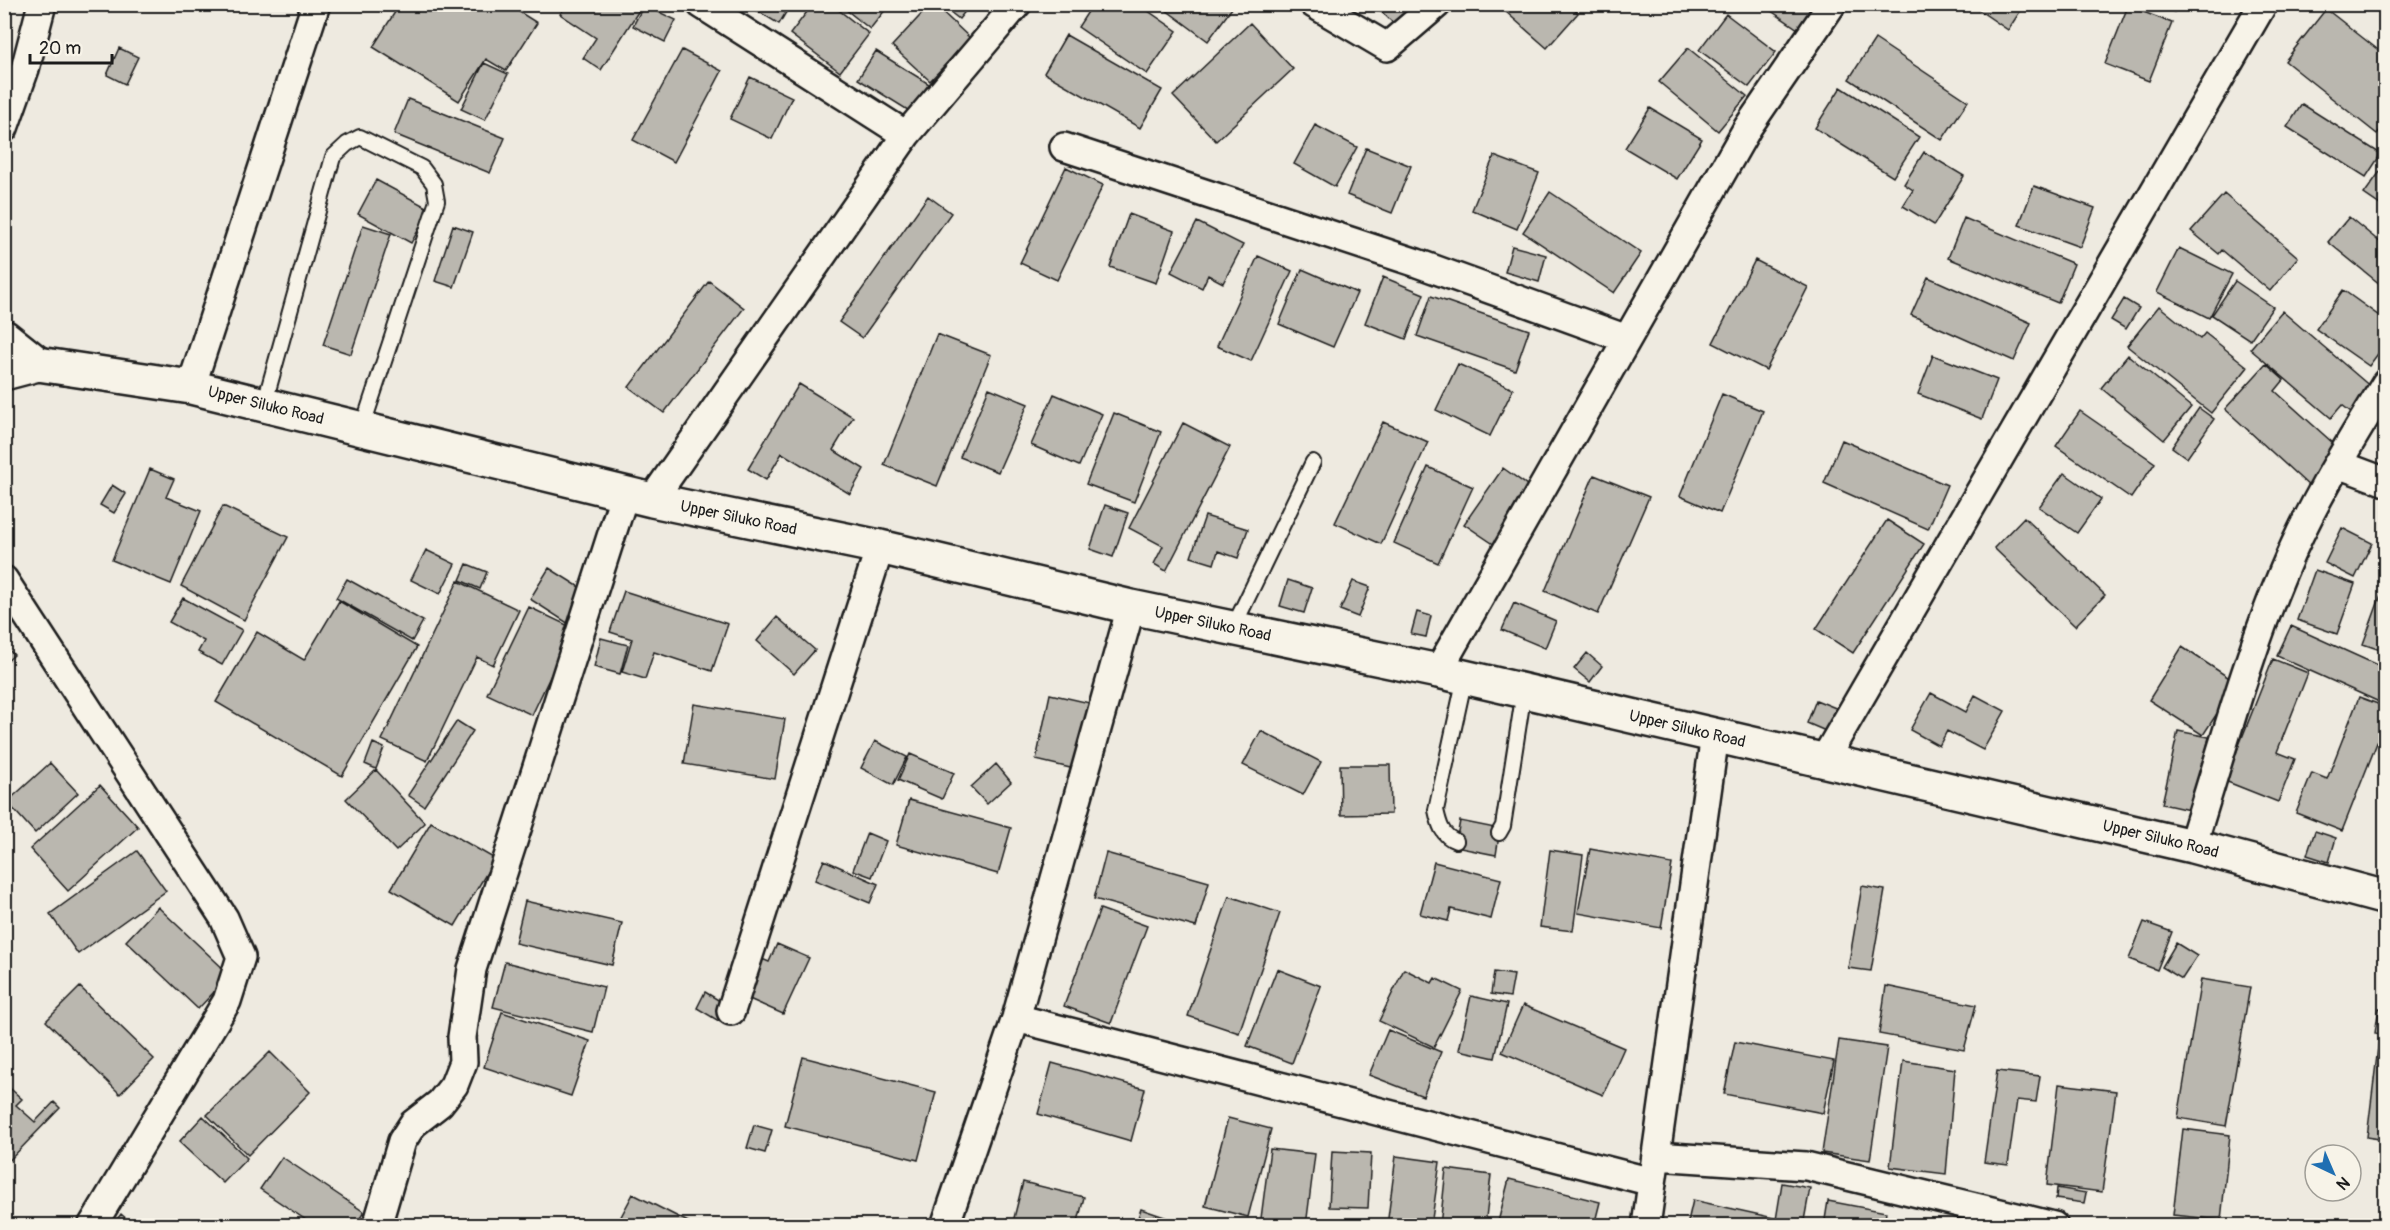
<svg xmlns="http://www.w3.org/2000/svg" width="2390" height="1230" viewBox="0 0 2390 1230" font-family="Pangolin,sans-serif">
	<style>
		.building { fill: #bab7af; stroke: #1c1c1c; stroke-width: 1.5 }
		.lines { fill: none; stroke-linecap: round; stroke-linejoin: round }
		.lane-casing { stroke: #1c1c1c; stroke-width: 18 }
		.street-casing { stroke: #1c1c1c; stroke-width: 32 }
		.primary-casing { stroke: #1c1c1c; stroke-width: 38 }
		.lane { stroke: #f7f3e8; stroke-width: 14 }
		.street { stroke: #f7f3e8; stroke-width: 27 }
		.primary { stroke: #f7f3e8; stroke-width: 33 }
		.labels { text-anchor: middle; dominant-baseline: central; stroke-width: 5; stroke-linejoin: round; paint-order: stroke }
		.street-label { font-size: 16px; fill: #1c1c1c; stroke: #f7f3e8 }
	</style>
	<rect width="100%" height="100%" fill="#eeeae0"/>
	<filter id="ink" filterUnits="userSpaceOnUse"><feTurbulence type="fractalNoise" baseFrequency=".0167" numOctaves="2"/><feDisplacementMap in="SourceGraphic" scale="12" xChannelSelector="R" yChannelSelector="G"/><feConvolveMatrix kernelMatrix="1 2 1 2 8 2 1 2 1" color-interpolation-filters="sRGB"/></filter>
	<g filter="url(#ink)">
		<path class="building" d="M4 4H13L4 27Z
			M400 4H507L537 23 506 71 486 59 459 101 373 47Z
			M567 4H643L601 70 583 58 596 38 560 14Z
			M746 4H791L779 24Z
			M813 4H831L869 34 840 72 790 34Z
			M839 4H890L870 29Z
			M931 4H934L970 38 930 81 892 46Z
			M940 4H971L959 19Z
			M1093 4H1138L1177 31 1147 74 1078 27Z
			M1158 4H1235L1208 41Z
			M1374 4H1419L1397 27Z
			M1512 4H1568L1578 13 1547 48 1506 12Z
			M1761 4H1814L1798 29Z
			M1970 4H2025L2008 30Z
			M2158 4H2177L2174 12Z
			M644 5 676 20 665 42 633 26Z
			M2128 6 2172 23 2149 81 2105 64Z
			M2326 9 2386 56V123L2377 134 2285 61Z
			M1726 14 1776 52 1749 87 1699 50Z
			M1250 23 1293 69 1216 141 1173 96Z
			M1066 35 1162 90 1140 128 1044 73Z
			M1875 39 1968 101 1942 140 1849 79Z
			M119 48 138 57 125 84 107 75Z
			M1688 48 1747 96 1718 131 1659 82Z
			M682 50 722 71 674 162 633 140Z
			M876 51 929 84 911 112 858 79Z
			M484 63 508 74 485 120 461 109Z
			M750 77 792 97 772 139 730 119Z
			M1841 87 1919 137 1893 177 1815 128Z
			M408 99 505 138 490 173 394 134Z
			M2302 104 2381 154 2366 177 2287 127Z
			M1650 108 1702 139 1677 179 1625 148Z
			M1315 125 1357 147 1335 187 1294 164Z
			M1366 148 1411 166 1392 213 1347 195Z
			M1924 152 1964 176 1934 225 1903 206 1913 190 1904 184Z
			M1494 156 1539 173 1517 229 1472 210Z
			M2384 166 2386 167V209L2364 194Z
			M1066 167 1103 185 1057 280 1020 263Z
			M376 180 430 209 411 243 358 214Z
			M2034 186 2095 208 2080 247 2019 225Z
			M1550 192 1641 253 1614 293 1523 232Z
			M2224 194 2298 257 2270 291 2222 250 2219 254 2191 231Z
			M928 196 951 213 862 338 839 322Z
			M1129 214 1174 231 1156 283 1110 267Z
			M2349 217 2386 247V289L2328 242Z
			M1964 218 2074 264 2058 303 1948 258Z
			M1197 222 1243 245 1223 283 1208 275 1202 288 1171 272Z
			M363 225 391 234 351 354 323 345Z
			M453 225 473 232 454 287 435 281Z
			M1512 246 1546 255 1539 282 1505 272Z
			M2179 248 2232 274 2209 318 2157 292Z
			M1258 256 1292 271 1251 361 1217 346Z
			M1755 260 1808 287 1766 370 1713 343Z
			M1302 269 1357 293 1333 347 1279 324Z
			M1383 277 1424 294 1406 339 1365 323Z
			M1928 277 2031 323 2014 361 1911 315Z
			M709 281 744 308 664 413 629 387Z
			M2235 281 2273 307 2250 340 2212 315Z
			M2343 290 2386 321V343L2369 366 2316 329Z
			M1431 296 1529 330 1515 370 1417 336Z
			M2124 299 2139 308 2126 329 2111 320Z
			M2159 306 2200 339 2205 333 2248 367 2211 413 2127 346Z
			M2282 311 2372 388 2351 412 2342 405 2331 418 2250 349Z
			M937 334 991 355 937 486 884 465Z
			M1933 355 1997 380 1982 419 1918 394Z
			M2128 355 2191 407 2164 440 2101 388Z
			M1458 364 1513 389 1490 436 1436 410Z
			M2266 364 2284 380 2275 391 2343 452 2310 487 2225 409Z
			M799 384 853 417 833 450 864 469 850 494 782 453 766 480 748 469Z
			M989 388 1028 404 998 472 960 457Z
			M1054 394 1102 414 1079 466 1031 445Z
			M1722 394 1763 411 1720 513 1680 496Z
			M2199 408 2214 419 2187 458 2172 447Z
			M2080 411 2155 463 2131 498 2056 446Z
			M1114 413 1161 432 1134 502 1086 484Z
			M1383 422 1428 442 1381 544 1335 523Z
			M1183 423 1230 447 1166 571 1154 564 1163 546 1129 528Z
			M1842 440 1947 485 1928 529 1824 483Z
			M1428 467 1473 487 1438 563 1394 543Z
			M1503 468 1534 490 1495 545 1464 524Z
			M150 469 174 479 166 497 201 511 171 584 112 560Z
			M2064 473 2101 499 2077 533 2039 507Z
			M1594 475 1649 497 1598 614 1545 591Z
			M112 485 126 494 114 513 100 505Z
			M1105 505 1128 513 1113 557 1090 549Z
			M223 506 288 537 244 620 181 586Z
			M1205 516 1248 529 1238 558 1218 551 1214 564 1191 557Z
			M2024 517 2105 595 2075 626 1994 548Z
			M1887 520 1924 544 1853 653 1816 629Z
			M2342 528 2372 543 2355 578 2325 563Z
			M426 550 455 564 440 594 411 580Z
			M467 564 487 572 480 589 460 580Z
			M549 568 589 593 569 624 530 599Z
			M2315 570 2355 584 2337 634 2297 620Z
			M347 579 423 621 412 641 336 598Z
			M1288 580 1312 588 1304 613 1280 606Z
			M458 581 519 610 493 665 477 657 427 761 382 740Z
			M1353 581 1370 587 1358 617 1340 610Z
			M2386 581V652L2363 644Z
			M624 591 728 624 712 671 654 652 645 679 622 672 632 639 610 632Z
			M183 598 242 630 222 665 198 652 204 641 169 622Z
			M339 601 417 647 342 776 216 702 257 632 304 660Z
			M1514 603 1556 621 1545 648 1502 630Z
			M529 607 573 628 532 715 487 694Z
			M1417 612 1431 616 1426 637 1411 634Z
			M777 617 815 650 794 674 757 641Z
			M2291 626 2386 669V705L2277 656Z
			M601 638 628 645 620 674 594 667Z
			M4 645 14 655 4 664Z
			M2182 647 2237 683 2203 735 2149 700Z
			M1587 653 1602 666 1590 682 1574 669Z
			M2273 659 2308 673 2277 752 2295 759 2278 802 2225 781Z
			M1931 693 1966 712 1975 695 2005 711 1983 750 1947 731 1939 746 1910 730Z
			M1050 694 1094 704 1079 770 1036 760Z
			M2359 697 2386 707V720L2342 831 2296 813 2312 773 2327 779Z
			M1816 700 1838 709 1828 732 1807 723Z
			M694 704 785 719 775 779 684 764Z
			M457 721 473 731 424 806 408 795Z
			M1261 731 1321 762 1303 795 1243 765Z
			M2178 731 2209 737 2194 811 2162 804Z
			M875 741 907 757 893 785 861 768Z
			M373 743 384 748 376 769 365 764Z
			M910 754 954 773 942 799 898 780Z
			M50 763 78 793 35 833 7 802Z
			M996 764 1011 782 987 804 971 787Z
			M1340 765H1390L1391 814 1341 815Z
			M376 770 425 823 396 851 346 799Z
			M100 785 138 827 68 891 30 849Z
			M909 800 1011 828 998 874 896 845Z
			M1460 821 1500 829 1496 855 1455 847Z
			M431 822 495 859 455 926 391 889Z
			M2315 831 2336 838 2329 862 2307 855Z
			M867 833 886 841 872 877 853 870Z
			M1590 849 1672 864 1661 928 1578 913Z
			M1550 850 1583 855 1573 931 1540 927Z
			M137 851 166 891 78 954 50 914Z
			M1106 853 1209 882 1196 927 1094 899Z
			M824 860 878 884 870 903 815 880Z
			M1434 862 1501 879 1491 919 1451 909 1448 921 1420 914Z
			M1862 886 1885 890 1871 971 1848 968Z
			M1229 896 1280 913 1239 1033 1188 1016Z
			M525 901 622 923 612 965 515 943Z
			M158 907 230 975 198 1009 126 941Z
			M1100 909 1147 926 1111 1023 1064 1006Z
			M2144 922 2172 932 2157 970 2129 959Z
			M2176 943 2197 956 2182 979 2162 967Z
			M777 944 809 958 783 1014 738 994 755 956 769 962Z
			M505 962 604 987 593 1032 493 1007Z
			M1277 969 1321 986 1292 1063 1247 1046Z
			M1404 969 1432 983 1435 978 1462 991 1434 1047 1379 1021Z
			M1494 972 1514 975 1510 997 1491 994Z
			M2201 979 2250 987 2226 1126 2178 1118Z
			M1886 986 1976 1005 1964 1050 1879 1034Z
			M80 987 154 1059 120 1094 46 1021Z
			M705 992 730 1007 722 1023 697 1008Z
			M1471 996 1507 1004 1495 1058 1459 1050Z
			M1523 1005 1624 1048 1603 1095 1502 1052Z
			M2379 1008 2386 1009V1035L2375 1033Z
			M502 1012 590 1041 571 1096 484 1067Z
			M1388 1030 1441 1052 1423 1096 1369 1075Z
			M2379 1039 2386 1040V1140L2367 1137Z
			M1839 1040 1887 1047 1870 1160 1822 1153Z
			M1735 1042 1834 1061 1823 1113 1724 1094Z
			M270 1052 310 1092 248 1155 207 1115Z
			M803 1057 936 1092 918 1160 785 1126Z
			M1903 1061 1955 1069 1946 1174 1890 1167Z
			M1052 1063 1145 1089 1131 1141 1038 1114Z
			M1997 1071 2040 1076 2036 1102 2017 1100 2008 1165 1984 1162Z
			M4 1083 22 1099 16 1105 35 1122 54 1102 60 1108 4 1166Z
			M2059 1084 2116 1091 2102 1192 2047 1185Z
			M203 1116 247 1158 223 1183 179 1142Z
			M1228 1118 1271 1129 1248 1217 1205 1206Z
			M754 1125 772 1130 765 1153 747 1148Z
			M2183 1129 2230 1135 2221 1220 2173 1215Z
			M1270 1149 1315 1154 1306 1226H1260Z
			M1332 1151 1371 1153 1368 1208 1329 1207Z
			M1396 1156 1440 1162 1431 1226H1387Z
			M282 1157 364 1212 355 1226H315L260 1189Z
			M1446 1169 1491 1175 1485 1226H1440Z
			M1509 1179 1600 1202 1594 1226H1497Z
			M1023 1182 1084 1197 1077 1226H1012Z
			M1782 1183 1810 1188 1803 1226H1775Z
			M2057 1188 2086 1193 2084 1203 2056 1199Z
			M633 1194 694 1225 616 1226Z
			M1693 1200 1774 1218 1772 1226H1687Z
			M1828 1201 1886 1212 1884 1226H1824Z
			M1141 1209 1185 1224 1184 1226H1135Z
			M121 1214 135 1226H112Z"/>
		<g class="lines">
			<defs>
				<path id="lane" d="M264 405 333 157 347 144 360 137 422 168 434 184 437 201 362 428
					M1233 628 1313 462
					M1499 833 1503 826 1524 691
					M1456 841C1442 836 1439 824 1436 810L1465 677"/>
				<path id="street" d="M701 4 906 135
					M1314 4 1387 47 1437 4
					M4 128 25 69 42 4
					M1064 147 1417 263 1627 339
					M191 387 316 4
					M2338 464 2386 482
					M652 500 906 135 1017 4
					M4 580 224 918 241 957 227 1001 92 1226
					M1438 671 1748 127 1832 4
					M1824 760 2263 4
					M2192 846C2221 754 2246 660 2283 572 2310 506 2349 444 2386 383
					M731 1011 880 547
					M1016 1018 1652 1182
					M1656 1156 1806 1166 2054 1226
					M377 1226 402 1141 413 1124 440 1103 454 1085 463 1062 462 1037 472 969 625 493
					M945 1226 1016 1018 1131 607
					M1646 1226 1715 735"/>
				<g id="primary">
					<path d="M4 337 38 364"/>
					<path id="s1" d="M4 373 38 364 191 387 652 500 880 547 1131 607 1438 671 2192 846 2386 898"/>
				</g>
			</defs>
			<use href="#lane" class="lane-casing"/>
			<use href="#street" class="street-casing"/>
			<use href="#primary" class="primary-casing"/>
			<use href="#lane" class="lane"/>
			<use href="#street" class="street"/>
			<use href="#primary" class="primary"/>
		</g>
	</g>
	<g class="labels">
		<g class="street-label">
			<text stroke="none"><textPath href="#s1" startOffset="267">Upper Siluko Road</textPath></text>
			<text stroke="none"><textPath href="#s1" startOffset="753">Upper Siluko Road</textPath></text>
			<text stroke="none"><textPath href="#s1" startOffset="1239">Upper Siluko Road</textPath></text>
			<text stroke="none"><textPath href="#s1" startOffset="1725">Upper Siluko Road</textPath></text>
			<text stroke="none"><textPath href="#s1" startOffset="2211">Upper Siluko Road</textPath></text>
		</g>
	</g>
	<rect width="2390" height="1230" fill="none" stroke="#f7f3e8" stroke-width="24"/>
	<rect x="12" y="12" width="2366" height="1206" fill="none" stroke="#1c1c1c" stroke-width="2" filter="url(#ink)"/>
	<g transform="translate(2333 1173) rotate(136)"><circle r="28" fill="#f7f3e8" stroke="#9f9d96" stroke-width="1.5"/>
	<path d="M0-4.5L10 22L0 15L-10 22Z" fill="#1f6fb2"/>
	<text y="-9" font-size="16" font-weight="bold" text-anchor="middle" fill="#1c1c1c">N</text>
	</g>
	<path d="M30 54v9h82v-9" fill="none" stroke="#1c1c1c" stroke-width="3"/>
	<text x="39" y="54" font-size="18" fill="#1c1c1c" stroke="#f7f3e8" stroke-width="4.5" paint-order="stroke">20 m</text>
</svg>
